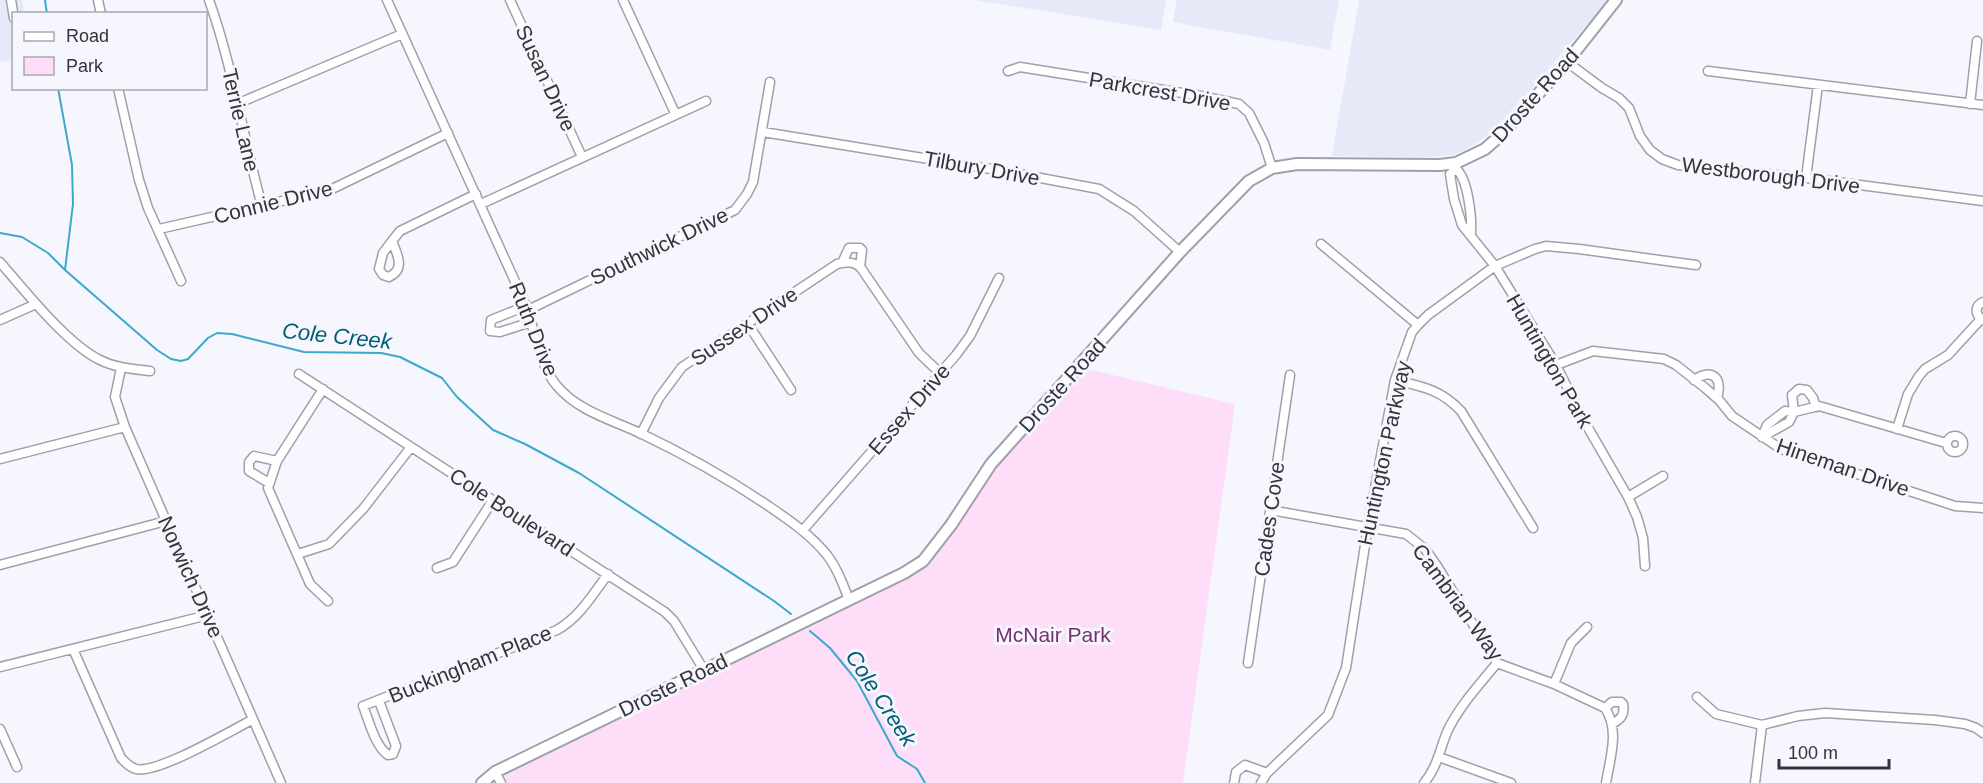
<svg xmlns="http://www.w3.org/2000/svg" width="1983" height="783" viewBox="0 0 1983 783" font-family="Arial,sans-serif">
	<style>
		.built { fill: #e6e9f8 }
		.green { fill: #feddf8 }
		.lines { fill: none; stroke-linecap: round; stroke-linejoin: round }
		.stream { stroke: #3da9ca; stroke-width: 2 }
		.minor-casing { stroke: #9fa1a8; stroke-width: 11 }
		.tertiary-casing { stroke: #9fa1a8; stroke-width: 14 }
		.minor { stroke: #fff; stroke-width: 8 }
		.tertiary { stroke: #fff; stroke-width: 10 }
		.labels { text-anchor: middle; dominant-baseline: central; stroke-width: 6; stroke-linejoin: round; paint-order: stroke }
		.street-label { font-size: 21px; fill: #343538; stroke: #f5f6fe }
		.park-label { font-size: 21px; fill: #7a2e72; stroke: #f5f6fe }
		.water-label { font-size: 22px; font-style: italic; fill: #005d74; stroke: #f5f6fe }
	</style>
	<rect width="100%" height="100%" fill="#f5f6fe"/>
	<path class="built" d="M0 0H22L24 13 14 14 13 60 0 62Z
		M975 0H1166L1161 30Z
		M1177 0H1339L1330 50 1173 22Z
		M1359 0H1608L1528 93 1487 136 1465 150 1453 155 1429 157 1332 156Z"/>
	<path class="green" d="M1079 367 1235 404 1183 783H485L923 561 991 464Z"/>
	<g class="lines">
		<path class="stream" d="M45 0 47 14
			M58 88 72 165 73 204 65 270
			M0 233 22 237 48 253 65 270 157 350 171 359 181 361 188 359 208 338 217 333 232 334 304 352 381 353 400 357 442 378 457 397 493 430 525 444 579 473 774 601 791 614
			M810 631 830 648 857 681 897 756 917 769 925 783"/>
		<defs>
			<path id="minor" d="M11 0 14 18
				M98 0 101 14
				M209 0C233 67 243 138 262 206
				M387 0 528 310C535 335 540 366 557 386 578 411 612 420 640 433 684 454 727 478 767 505 789 520 810 534 827 555 837 568 843 584 849 600
				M510 0 582 157
				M623 0 675 113
				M1567 62 1602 88 1619 98 1629 108 1640 136 1650 150 1662 159 1678 165 1806 178 1983 201
				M1008 71 1020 67 1201 96 1239 104 1249 113 1264 143 1272 168
				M1708 71 1983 105
				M118 88 139 180 148 208 181 281
				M239 103 402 34
				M1970 104 1977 41
				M763 132 1003 171 1099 189 1134 211 1180 252
				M1456 163V169L1450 174 1454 199 1462 225 1495 266 1556 365 1583 419 1628 497 1637 517 1643 538 1645 566
				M1456 169C1468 178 1472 218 1471 233
				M1806 178 1818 85
				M481 204 706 101
				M159 229 330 190 448 133
				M392 241 383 253 379 269 383 275 389 277C406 269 397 254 392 241L400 231 476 194
				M1321 244 1418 325
				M0 262C25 291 67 344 100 360 116 368 133 369 150 371
				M842 263 849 248H860L862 250 860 267
				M1983 302C1974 306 1975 315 1983 320
				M526 306 491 320 490 331 500 332 531 322
				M528 310 735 210 747 194 753 182 770 82
				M0 320 36 304
				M748 324 791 390
				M1556 365 1593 351 1664 359 1676 365 1704 387 1719 400 1732 416 1781 449 1955 506 1983 508
				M121 368 115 397 125 427 281 783
				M299 374 665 612 674 621 704 670
				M1395 380C1423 387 1440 389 1461 411L1533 528
				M1694 380C1712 368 1723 377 1717 398
				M323 389 277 461 268 488 310 584 328 601
				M1897 429 1908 394 1919 376 1925 369 1948 355 1981 319
				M641 434 659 398 682 367 837 264C847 262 854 261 861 268L919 353 940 373
				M1947 444a8 8 0 1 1 16 0a8 8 0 1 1-16 0Z
				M1762 437 1789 422 1794 412 1819 406 1946 443
				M1762 437 1767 425 1785 411 1794 412 1792 395 1799 389 1807 390 1813 398 1816 407
				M0 459 125 427
				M269 483 249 471V462L254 456 277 461
				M1628 497 1663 476
				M1270 510 1406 534 1425 549 1437 566 1497 663 1554 684 1605 708C1620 730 1610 758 1606 783
				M803 530 956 355 970 336 999 278
				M298 554 329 544 363 509 411 447
				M0 565 166 521
				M437 568 453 562 493 500
				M73 649 121 758C126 763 129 767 136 769 158 774 230 731 252 720
				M1248 663 1290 375
				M0 667 208 615
				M1554 684 1571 643 1587 627
				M1697 697 1716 714 1762 725 1798 716 1825 713 1935 720 1965 724 1976 728 1983 733
				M379 701 396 746 393 754 388 755C375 746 369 721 363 706L557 630C580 617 593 594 608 574
				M1605 708 1612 702H1621L1623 704C1625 715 1621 719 1612 724
				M0 729 17 767
				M1439 757 1511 783
				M495 772 501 783
				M1234 783 1236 772 1245 765 1267 773
				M1261 783 1267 773 1328 715 1346 668 1368 526 1395 380 1412 332 1418 325 1428 315 1495 266 1535 249 1546 246 1579 249 1696 265
				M1424 783C1437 768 1440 749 1447 732 1459 706 1480 684 1497 663
				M1755 783 1762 725"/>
			<path id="tertiary" d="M482 783 495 772 904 573 923 561 951 525 991 464 1180 252 1249 181 1272 168 1297 164 1440 165 1456 163 1485 149 1502 134 1567 62 1616 0"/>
		</defs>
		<use href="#minor" class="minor-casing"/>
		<use href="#tertiary" class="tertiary-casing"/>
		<use href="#minor" class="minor"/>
		<use href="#tertiary" class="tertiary"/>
	</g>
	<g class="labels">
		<g class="street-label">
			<text transform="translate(546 78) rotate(65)">Susan Drive</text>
			<text transform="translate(1160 91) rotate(10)">Parkcrest Drive</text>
			<text transform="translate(1535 95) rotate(-48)">Droste Road</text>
			<text transform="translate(241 120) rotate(77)">Terrie Lane</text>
			<text transform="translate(982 168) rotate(10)">Tilbury Drive</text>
			<text transform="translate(1771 175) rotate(7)">Westborough Drive</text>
			<text transform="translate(273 202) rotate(-14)">Connie Drive</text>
			<text transform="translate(659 246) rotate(-26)">Southwick Drive</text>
			<text transform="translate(744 326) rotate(-34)">Sussex Drive</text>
			<text transform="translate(534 329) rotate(68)">Ruth Drive</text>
			<text transform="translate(1550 361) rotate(60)">Huntington Park</text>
			<text transform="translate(1062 385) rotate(-48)">Droste Road</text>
			<text transform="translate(909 409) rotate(-49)">Essex Drive</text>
			<text transform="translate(1384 453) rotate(-78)">Huntington Parkway</text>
			<text transform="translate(1843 467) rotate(19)">Hineman Drive</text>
			<text transform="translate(512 512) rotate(33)">Cole Boulevard</text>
			<text transform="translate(1269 519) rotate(-82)">Cades Cove</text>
			<text transform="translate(191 577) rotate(66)">Norwich Drive</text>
			<text transform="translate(1458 602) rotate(54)">Cambrian Way</text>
			<text transform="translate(470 664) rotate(-22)">Buckingham Place</text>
			<text transform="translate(673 685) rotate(-26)">Droste Road</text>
		</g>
		<g class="park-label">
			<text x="1053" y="634">McNair Park</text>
		</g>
		<g class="water-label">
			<text transform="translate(337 336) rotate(6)">Cole Creek</text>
			<text transform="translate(881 698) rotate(57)">Cole Creek</text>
		</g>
	</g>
	<rect x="12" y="12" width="195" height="78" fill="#f5f6fe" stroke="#a8a9af" stroke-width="1.5"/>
	<rect x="24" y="32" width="30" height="9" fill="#ffffff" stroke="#a8a9af" stroke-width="1.5"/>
	<text x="66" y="42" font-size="18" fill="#343538">Road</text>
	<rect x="24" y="57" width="30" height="18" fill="#feddf8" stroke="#a8a9af" stroke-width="1.5"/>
	<text x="66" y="72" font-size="18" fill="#343538">Park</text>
	<path d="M1779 759v9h110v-9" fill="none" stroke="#343538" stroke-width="3"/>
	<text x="1788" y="759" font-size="18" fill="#343538" stroke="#f5f6fe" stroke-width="4.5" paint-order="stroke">100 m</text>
</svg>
